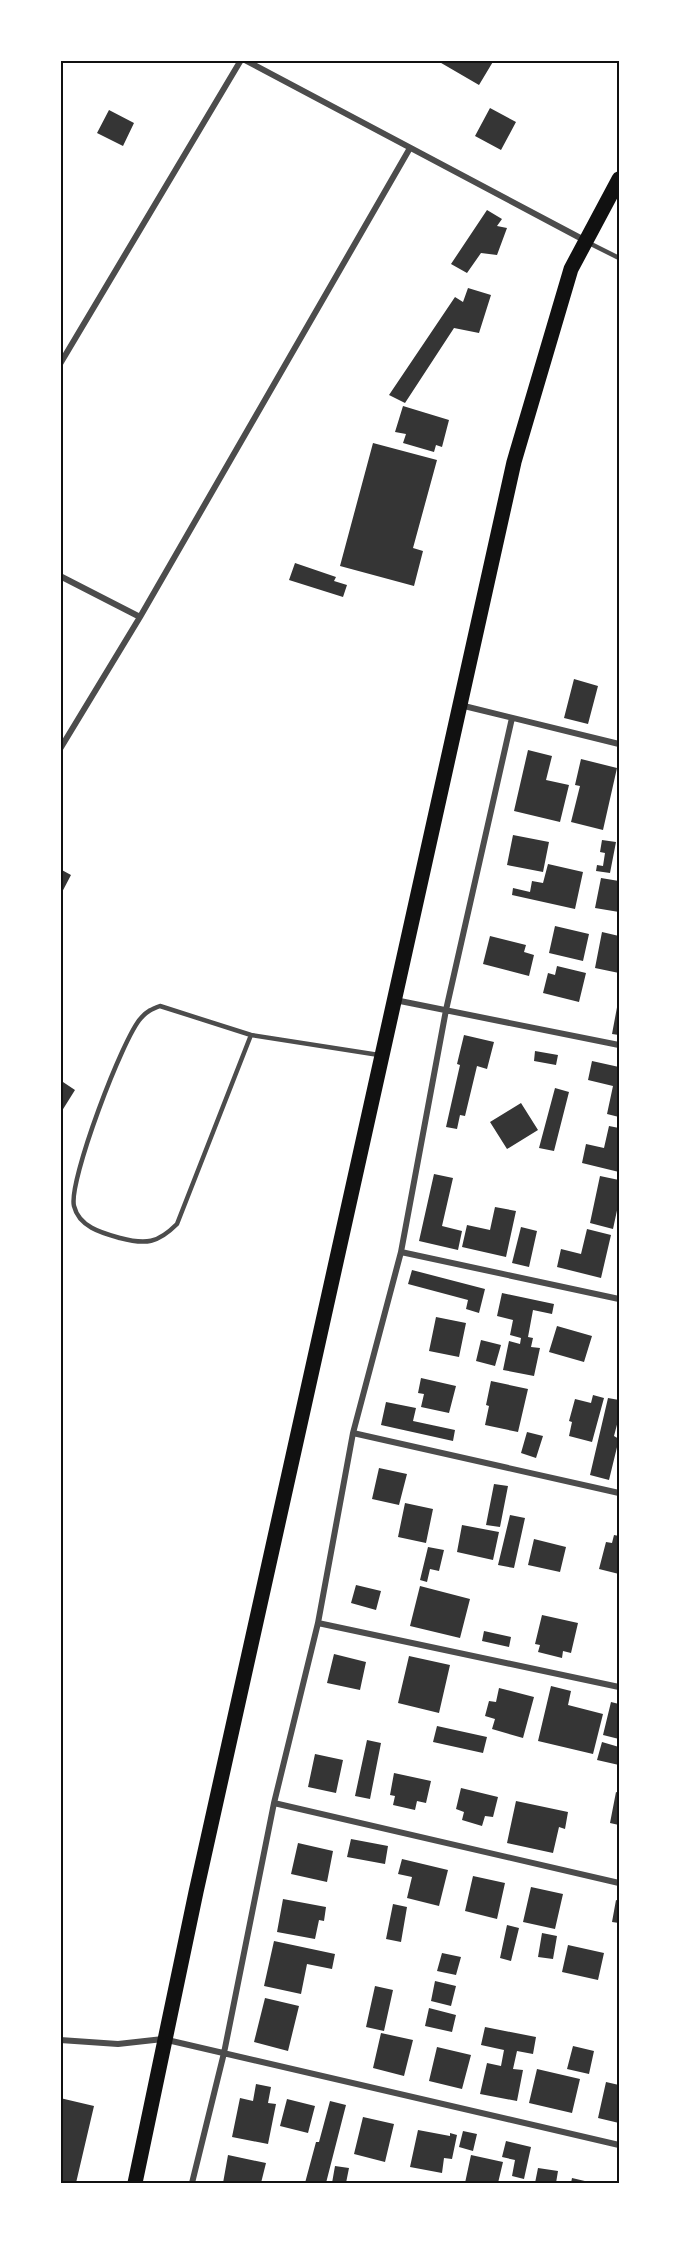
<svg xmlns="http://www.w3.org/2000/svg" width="679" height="2243" viewBox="0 0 679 2243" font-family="'Noto Sans',sans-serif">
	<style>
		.building { fill: #353535 }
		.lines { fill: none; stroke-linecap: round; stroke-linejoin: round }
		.service { stroke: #4c4c4c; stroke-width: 4.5 }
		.minor { stroke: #4c4c4c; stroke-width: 6 }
		.primary { stroke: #111; stroke-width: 15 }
		.neatline { fill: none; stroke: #111; stroke-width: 2 }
	</style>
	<rect width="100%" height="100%" fill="#fff"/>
	<path class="building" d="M436 60H494L479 85Z
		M490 108 516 122 501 150 475 136Z
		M109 110 134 123 123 146 97 133Z
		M487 210 502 219 497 226 507 228 497 255 481 253 467 273 451 264Z
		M468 288 491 295 479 333 454 328 405 403 389 395 455 297 463 302Z
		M403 406 449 420 442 447 436 445 434 452 403 443 406 434 395 432Z
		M373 443 437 460 413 548 423 551 414 586 340 566Z
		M295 563 336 577 334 581 347 585 343 597 289 580Z
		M574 679 598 686 588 724 564 718Z
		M528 750 552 756 546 780 569 785 560 822 514 811Z
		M581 759 617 768 603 830 571 822 580 786 575 785Z
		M513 835 549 842 543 872 507 865Z
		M602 840 616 842 610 873 596 871 597 865 603 866 605 853 600 852Z
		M548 864 583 872 575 909 512 895 513 888 530 892 532 881 543 883Z
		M60 869 71 875 60 896Z
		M601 878 619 881V912L595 908Z
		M555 926 589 934 583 961 549 953Z
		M602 932 619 936V973L595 968Z
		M490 936 526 945 524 952 534 955 529 976 483 964Z
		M557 966 586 973 579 1002 543 993 548 973 555 975Z
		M618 1002H619V1035L612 1034Z
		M464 1035 494 1042 487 1069 477 1066 465 1116 460 1115 457 1129 446 1127 460 1065 457 1064Z
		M535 1051 558 1055 556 1065 534 1061Z
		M592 1061 619 1067V1117L607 1114 613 1086 588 1080Z
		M60 1080 75 1090 60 1114Z
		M555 1088 569 1092 554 1151 539 1148Z
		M521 1103 538 1130 507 1149 490 1122Z
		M609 1126 619 1128V1172L582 1163 586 1144 604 1148Z
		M434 1174 453 1178 442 1226 462 1231 458 1250 419 1241Z
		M600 1176 619 1180V1201L613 1229 590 1223Z
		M495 1207 516 1211 506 1257 462 1247 467 1225 490 1230Z
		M521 1227 537 1231 529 1267 512 1263Z
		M587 1229 611 1235 601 1278 557 1267 561 1249 581 1254Z
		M412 1270 485 1289 479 1313 466 1309 468 1300 408 1284Z
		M502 1293 554 1304 552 1314 533 1310 528 1337 533 1338 531 1347 540 1348 534 1376 503 1370 509 1341 520 1344 521 1338 510 1335 513 1320 497 1316Z
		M436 1317 466 1323 459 1357 429 1351Z
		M557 1326 592 1336 584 1362 549 1352Z
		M481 1340 501 1345 495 1366 476 1361Z
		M421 1378 456 1386 449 1413 421 1407 424 1394 418 1393Z
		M491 1381 528 1389 518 1432 485 1425 489 1406 486 1405Z
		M593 1395 604 1398 592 1442 569 1436 572 1422 569 1421 575 1399 591 1403Z
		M608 1398 619 1400V1417L614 1436 619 1439 609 1480 590 1475Z
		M386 1402 416 1408 413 1421 455 1430 453 1441 381 1425Z
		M527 1432 543 1436 536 1458 521 1453Z
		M379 1468 407 1474 399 1505 372 1499Z
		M494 1484 508 1486 500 1527 486 1525Z
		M405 1503 433 1509 426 1543 398 1537Z
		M510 1515 525 1518 514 1568 498 1565Z
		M462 1525 499 1532 493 1560 457 1552Z
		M614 1535 619 1536V1574L599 1569 606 1542 612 1543Z
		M534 1539 566 1547 560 1572 528 1565Z
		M428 1547 444 1550 439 1571 430 1569 427 1582 420 1580Z
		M356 1585 381 1591 376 1610 351 1603Z
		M420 1586 470 1599 460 1638 410 1626Z
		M542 1615 578 1623 571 1653 563 1651 562 1658 538 1652 540 1645 535 1644Z
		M484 1631 511 1637 509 1647 482 1641Z
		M334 1654 366 1662 360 1690 327 1683Z
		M409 1656 450 1665 439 1713 398 1703Z
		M551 1686 571 1691 568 1705 603 1714 593 1754 538 1741Z
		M499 1688 534 1697 523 1738 492 1729 495 1719 485 1716 489 1701 496 1702Z
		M611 1702 619 1704V1739L603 1735Z
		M437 1726 487 1737 483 1753 433 1742Z
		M367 1740 381 1743 370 1799 355 1796Z
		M602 1742 619 1747V1765L597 1760Z
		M315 1754 343 1760 336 1793 308 1787Z
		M394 1773 431 1781 426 1803 417 1801 415 1810 393 1805 395 1796 390 1795Z
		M461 1788 498 1797 493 1817 485 1816 482 1826 462 1820 464 1812 456 1809Z
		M616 1792 619 1793V1825L610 1823Z
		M516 1801 568 1812 565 1829 559 1827 553 1853 507 1843Z
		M351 1839 388 1846 385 1864 347 1857Z
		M298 1843 333 1851 327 1882 291 1874Z
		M402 1859 448 1870 439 1906 407 1898 412 1877 398 1874Z
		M473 1876 505 1883 497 1919 465 1911Z
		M531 1887 563 1894 555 1929 523 1922Z
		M283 1899 326 1907 324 1921 319 1920 315 1939 277 1932Z
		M616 1900 619 1901V1923L612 1922Z
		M393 1904 407 1907 401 1942 386 1939Z
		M507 1925 519 1928 511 1961 500 1958Z
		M542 1933 557 1936 553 1959 538 1957Z
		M274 1941 335 1954 332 1969 307 1964 301 1994 264 1986Z
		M568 1945 604 1953 598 1980 562 1972Z
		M442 1953 461 1957 456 1975 437 1971Z
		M435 1981 456 1986 451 2006 431 2001Z
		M375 1986 393 1990 384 2031 366 2027Z
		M265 1998 299 2006 288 2051 254 2042Z
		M429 2008 456 2015 452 2032 425 2026Z
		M485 2027 536 2037 533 2054 517 2051 513 2069 523 2070 517 2101 480 2094 487 2063 501 2066 504 2050 481 2045Z
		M381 2033 413 2040 404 2076 373 2068Z
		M573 2046 594 2051 589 2074 567 2069Z
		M437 2047 471 2055 462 2089 429 2081Z
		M537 2069 580 2079 572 2113 529 2103Z
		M606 2082 619 2085V2123L598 2118Z
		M256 2084 271 2087 268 2103 276 2104 268 2144 232 2137 240 2098 253 2101Z
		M60 2098 94 2106 76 2183H60Z
		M287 2099 315 2106 308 2133 280 2126Z
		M330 2101 346 2105 326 2183H305L316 2142H319Z
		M363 2117 394 2124 385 2162 354 2154Z
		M418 2130 450 2136V2133L457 2135 452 2159 444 2158 442 2173 410 2167Z
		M463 2131 477 2134 473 2151 459 2147Z
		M506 2141 531 2147 524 2179 512 2176 515 2160 502 2157Z
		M228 2155 266 2163 261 2183H223Z
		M471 2155 503 2162 498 2183H465Z
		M335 2166 349 2168 346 2183H332Z
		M538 2168 558 2171 556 2183H535Z
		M572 2178 589 2182V2183H571Z"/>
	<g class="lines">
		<path class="service" d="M589 243 619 258
			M251 1035 177 1224C158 1243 146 1245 120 1238 102 1233 79 1227 74 1206 68 1182 123 1037 141 1018 147 1011 152 1009 160 1006L251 1035 379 1055"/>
		<path class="minor" d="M245 60 586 241
			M60 364 241 60
			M60 576 140 617
			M460 705 619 744
			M60 749 140 617 410 148
			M395 1000 619 1045
			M401 1252 619 1299
			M353 1433 619 1493
			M318 1623 619 1687
			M274 1803 619 1883
			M60 2040 118 2044 163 2039 619 2145
			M192 2183 224 2053 274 1803 318 1623 353 1433 401 1252 446 1010 512 718"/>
		<path class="primary" d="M135 2183 196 1892 514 462 571 269 619 179"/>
	</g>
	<rect width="679" height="2243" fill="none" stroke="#ffffff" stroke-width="123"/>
	<rect x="62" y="62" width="556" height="2120" class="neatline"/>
</svg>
